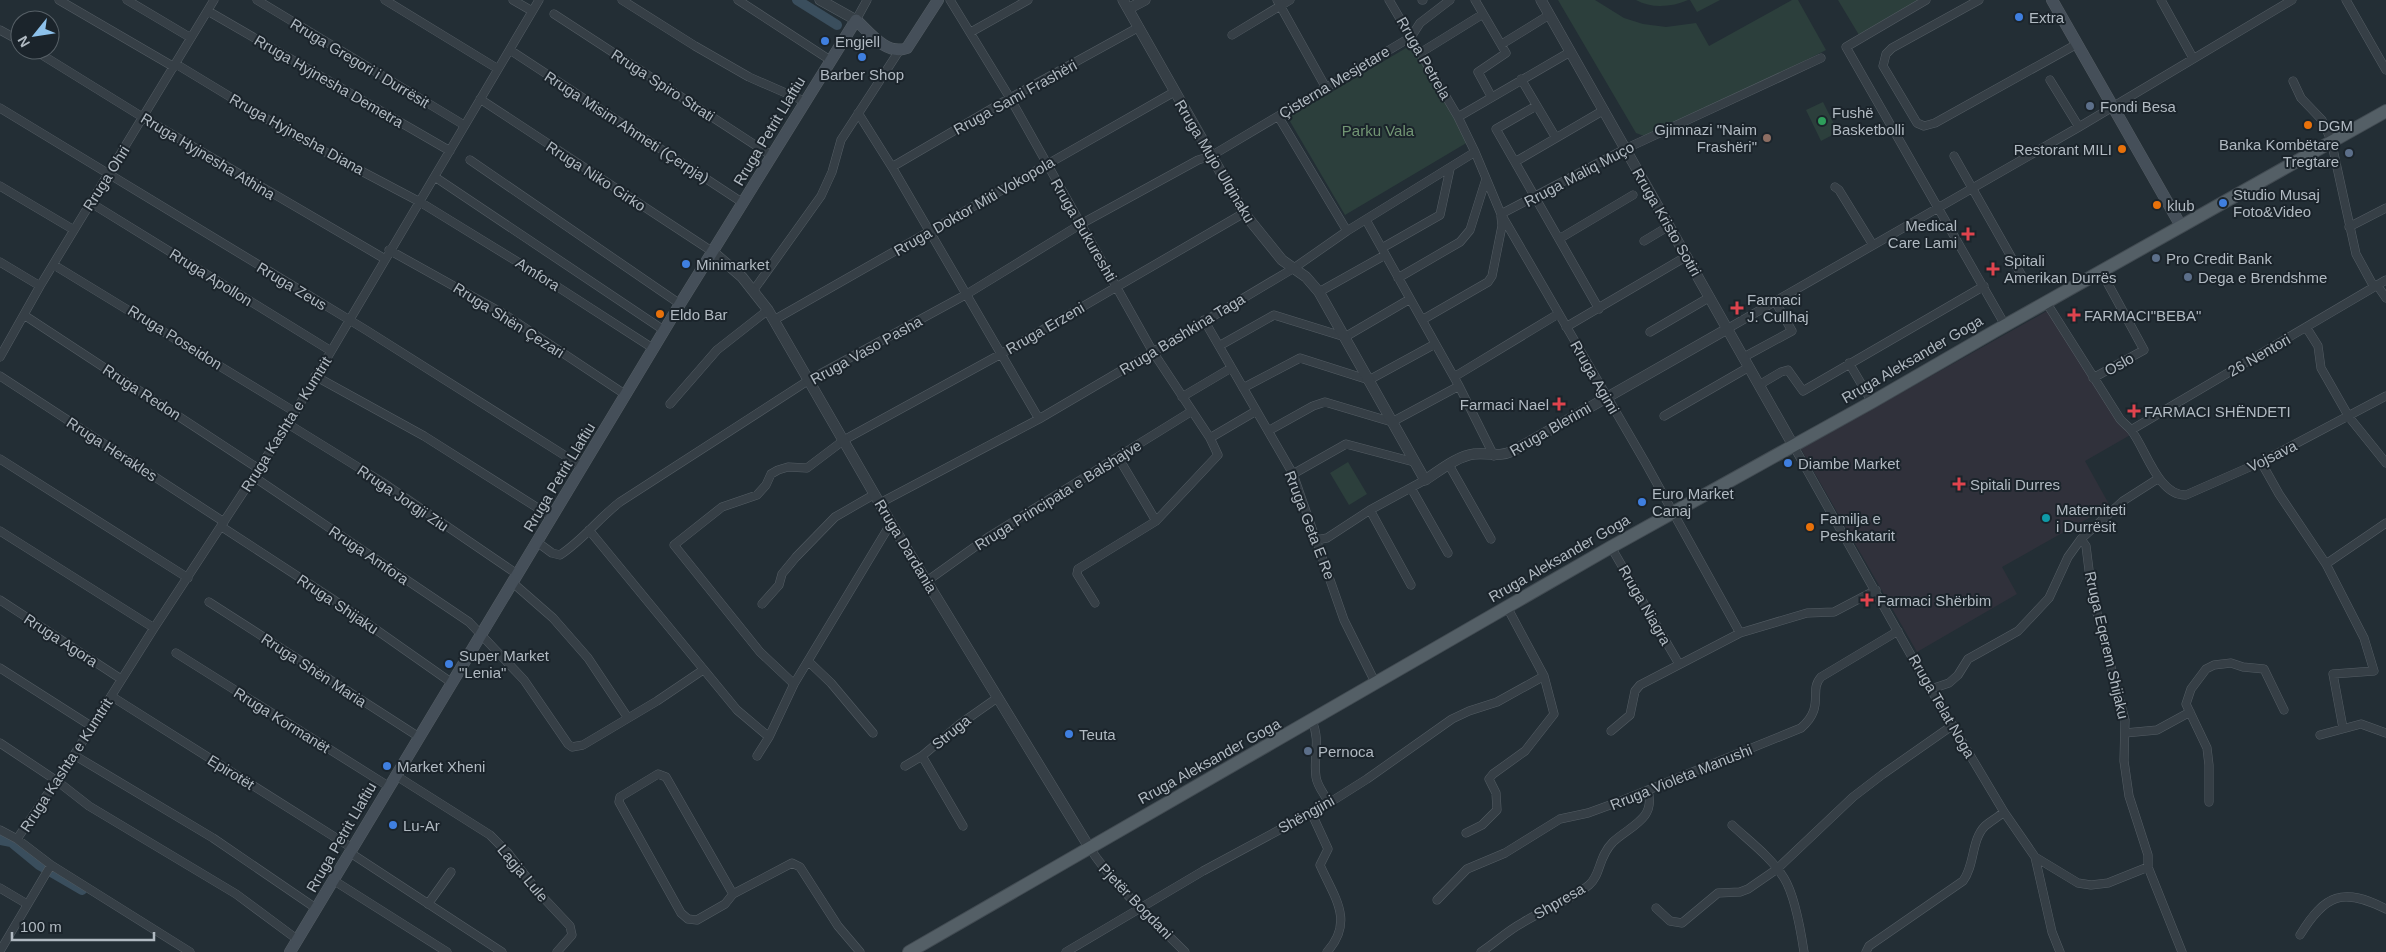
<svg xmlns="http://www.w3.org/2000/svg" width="2386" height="952" viewBox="0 0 2386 952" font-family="Arial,sans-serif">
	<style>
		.medical { fill: #30313b }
		.green { fill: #2c3f3c }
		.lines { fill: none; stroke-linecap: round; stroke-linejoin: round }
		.canal { stroke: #3a4e5d; stroke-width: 10 }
		.minor-casing { stroke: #545d64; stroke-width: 9 }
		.tertiary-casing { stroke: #545d64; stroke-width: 11 }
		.secondary-casing { stroke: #545d64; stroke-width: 12 }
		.primary-casing { stroke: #424b52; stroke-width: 14 }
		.minor { stroke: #363f46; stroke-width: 8 }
		.tertiary { stroke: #363f46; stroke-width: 10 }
		.secondary { stroke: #454f59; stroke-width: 11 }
		.primary { stroke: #545f66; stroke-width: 12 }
		.shop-dot { fill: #3f7fe0; stroke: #1b242b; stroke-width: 2 }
		.service-dot { fill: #5c6f8a; stroke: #1b242b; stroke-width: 2 }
		.leisure-dot { fill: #2e9e5b; stroke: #1b242b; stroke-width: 2 }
		.food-dot { fill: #e8710a; stroke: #1b242b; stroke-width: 2 }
		.education-dot { fill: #8d6e63; stroke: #1b242b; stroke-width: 2 }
		.health-dot { fill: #e0444e; stroke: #1b242b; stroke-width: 2 }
		.culture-dot { fill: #0f9aa8; stroke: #1b242b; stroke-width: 2 }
		.labels { text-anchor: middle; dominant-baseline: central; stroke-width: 4; stroke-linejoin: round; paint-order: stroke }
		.poi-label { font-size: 15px; fill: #b1bac2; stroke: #1b242b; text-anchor: start }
		.street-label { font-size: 15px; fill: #b1bac2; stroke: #1b242b }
		.park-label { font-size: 15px; fill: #729674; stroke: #1b242b }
	</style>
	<rect width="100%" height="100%" fill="#232e35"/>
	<path class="medical" d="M2047 311 2132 434 2085 461 2110 506 2002 567 2017 594 1917 652 1801 449Z"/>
	<path class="green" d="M1558 0H1595L1624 18 1643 24 1666 27 1696 23 1709 46 1792 0H1798L1826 50 1767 80 1644 136 1636 133Z
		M1636 0H1688C1672 7 1652 9 1636 0Z
		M1690 0H1720L1697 12Z
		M1838 0H1919L1859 35Z
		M1411 45 1468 142 1345 215 1288 118Z
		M1823 102 1838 132 1821 141 1806 110Z
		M1348 462 1367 494 1349 505 1330 473Z"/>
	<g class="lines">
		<path class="canal" d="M797 0 837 25
			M0 840 11 842 39 865 82 890"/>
		<defs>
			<path id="minor" d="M59 0 174 67
				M127 0 191 38
				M257 0 464 125
				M385 0 498 69
				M513 0 532 11
				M622 0 695 46 749 77 804 101
				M738 0 830 60
				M950 0 1010 98 1153 352 1210 438 1218 455 1156 521 1078 569 1077 574 1095 603
				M1277 0 1325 86
				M1389 0 1458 117 1475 152 1501 214 1645 462 1740 633
				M1422 0H1423
				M1475 0 1506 53 1478 72 1491 96
				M1926 0 1846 47 2005 325
				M1979 0 1892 48 1886 54 1883 66 1917 123 1924 126 1935 123 2077 44
				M2161 0 2193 58
				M2346 0 2386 70
				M208 11 450 151
				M554 14 772 156
				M856 20 867 0
				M0 30 20 41
				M971 32 1028 0
				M1232 35 1290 0
				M1502 44 1549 15
				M34 50 144 118 385 259
				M510 50 743 203
				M1420 53 1483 14
				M176 64 293 135 420 202 547 280 654 349
				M1521 79 1556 138
				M2050 80 2079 127
				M2293 81 2301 98 2322 120 2331 140 2356 254 2374 287
				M480 99 713 252
				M1536 106 1496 129 1599 309
				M0 108 366 330 583 467
				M858 113 892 167 1039 419
				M1278 116 1347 231
				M1458 117 1570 52
				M1954 156 2022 276
				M470 160 680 304
				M1515 162 1604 110
				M892 167 1010 98 1139 27
				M435 177 665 331
				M0 186 74 230
				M1835 187 1839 190 1873 245
				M91 203 331 351
				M1501 214 1625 149 1821 58
				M1366 220 1459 386 1494 456
				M2349 227 2386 208
				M1559 239 1633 195
				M1644 241 1669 226
				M1382 248 1440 215 1450 169
				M389 250 504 314 626 395
				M0 262 40 286
				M54 265 295 412
				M1398 278 1460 242 1470 230 1486 179
				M2377 285 2386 298
				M753 291 821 196 832 172 841 140 899 51
				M1319 292 1385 255
				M2046 302 2120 419C2123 423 2128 426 2131 430 2146 449 2158 496 2186 495L2261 462 2386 396
				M24 315 259 469
				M774 320 1174 92
				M1204 320 1293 474 1344 620 1376 684
				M1422 320 1488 282 1492 276 1502 226 1501 216
				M1566 327 1687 256
				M2306 327 2318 346 2321 368 2349 417 2386 463
				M1727 329 2079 127 2292 0
				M1650 332 1710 297
				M1219 346 1274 315 1345 337 1410 299
				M0 357 40 286 214 0
				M1744 357 1792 331 1775 301
				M1849 363 1872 402
				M0 376 224 522
				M315 376 424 436 552 517
				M1454 377 1558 314
				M2093 378 2144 350 2101 271
				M1759 385 1781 372 1788 370 1803 391 1984 286
				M1243 388 1300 358 1369 380 1435 344
				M1182 397 1231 368
				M670 404 717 350 768 310
				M1664 416 1749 367
				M288 424 382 482 517 574
				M2131 430 2386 280
				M1268 431 1313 406 1325 402 1392 422 1459 386
				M1210 438 1256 411
				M1793 445 1921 673 2004 812 2035 857 2078 883 2091 885 2108 883 2148 867
				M1118 457 1156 521
				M0 459 188 578
				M2261 462 2279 494 2326 564 2364 638 2374 671 2333 674 2343 728
				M1449 465 1491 539
				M1293 474 1346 444 1414 462
				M254 477 469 622 524 680 568 744 572 747 583 745 657 701 703 670
				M1411 488 1448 553
				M880 503 1039 419 1153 352 1294 268 1347 231 1475 152
				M1370 510 1411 585
				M222 527 331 598 452 683
				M589 530 737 710 769 737
				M0 531 154 628
				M2081 539 2086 546 2091 586 2099 622 2125 720 2124 761 2129 796 2148 855V867L2182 952
				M1316 540 1327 538 1370 510 1425 480
				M537 542 552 553 560 555C583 540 599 518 620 502L809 380 967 294 1081 224 1198 160 1211 156 1411 37 1420 23 1450 0
				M1611 547 1679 664
				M2326 564 2386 523
				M927 581 990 536 1192 411
				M513 583 553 618 588 658 628 718
				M0 600 121 679
				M209 602 419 737
				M762 604 779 585 782 574 796 557 835 517 875 494
				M176 653 388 786
				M809 662 831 683 873 733
				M0 668 91 726
				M794 684 760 652 674 545 722 507 757 495 766 485 771 474 778 470 788 467 807 468 844 440 1001 354 1244 213
				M1931 689 1949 683 1958 675 1968 659 2018 631 2049 598 2068 557 2081 539 2123 501 2159 478
				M111 696 352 848
				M1312 721C1321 741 1313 758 1316 777 1317 786 1325 795 1329 803
				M1611 731 1630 715 1635 691 1640 685 1740 633 1807 613 1834 612 1876 590
				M2125 733 2157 730 2190 712
				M2320 735 2361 724 2386 733
				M0 743 57 781 89 806 236 894 298 940
				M74 755 213 838 317 909
				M757 756 769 737 794 684 891 523
				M922 756 963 826
				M905 766 922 756 960 724 997 698
				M395 775 490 835 508 853 538 892 570 926 572 935 557 952
				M2209 802V765L2207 748 2186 704 2191 689 2206 669 2214 665 2231 663 2243 667 2264 669 2284 710
				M1311 812 1328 849 1320 865C1334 897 1355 921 1327 952
				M1732 825C1749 841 1771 857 1784 878 1794 894 1801 932 1804 952
				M0 830 17 839 51 865 190 952
				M1466 833 1482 825 1497 810 1496 793 1489 779 1493 774 1525 751 1554 714 1544 676 1507 607
				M17 839 74 755 154 628 288 424 539 0
				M1089 847C1115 887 1152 919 1185 952
				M349 852 502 952
				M2035 857 2052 932 2060 952
				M333 880 447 952
				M0 888 27 904
				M733 894 666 777 658 774 620 797 619 802 681 913 688 919 697 920 725 904 733 894 792 863 800 867 838 926 860 952
				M1437 900 1467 869 1505 853 1560 819 1588 813 1621 801 1801 728C1826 706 1808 691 1821 677L1898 631
				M428 904 451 872
				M1656 908 1670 921 1682 923 1718 893 1740 892 1748 889 1777 869 1853 797 1883 774 1953 725
				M2300 935C2325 894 2343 887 2386 909
				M0 951 51 865
				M1066 952 1203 871 1329 803 1367 779 1452 719 1469 711 1497 702 1544 676
				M1481 952C1495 943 1507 931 1522 923 1544 909 1568 902 1589 885 1601 875 1598 857 1613 842 1630 826 1656 819 1648 791
				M1866 952 1869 946 1963 881C1975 865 1971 840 1985 826 1991 821 1998 817 2004 812"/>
			<path id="tertiary" d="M820 0 856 20
				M1123 0 1244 213 1282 260 1306 277 1319 292 1425 480C1439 471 1457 456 1474 454 1489 452 1497 458 1513 451L1727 329
				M1541 0 1793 445
				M1128 9 1145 0
				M713 252 742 277 768 310 891 523 1089 847"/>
			<path id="secondary" d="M2052 0 2181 226
				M290 952 680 304 856 20C870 33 887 56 907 48L938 0"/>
			<path id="primary" d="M909 952 1611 547 1872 402 1995 331 2386 111"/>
		</defs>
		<use href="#minor" class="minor-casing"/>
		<use href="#tertiary" class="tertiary-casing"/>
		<use href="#secondary" class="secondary-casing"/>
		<use href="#primary" class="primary-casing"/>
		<use href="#minor" class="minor"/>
		<use href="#tertiary" class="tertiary"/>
		<use href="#secondary" class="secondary"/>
		<use href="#primary" class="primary"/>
	</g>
	<g class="shop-dot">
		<circle cx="2019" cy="17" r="5"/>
		<circle cx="825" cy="41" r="5"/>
		<circle cx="862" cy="57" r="5"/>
		<circle cx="2223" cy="203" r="5"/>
		<circle cx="686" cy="264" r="5"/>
		<circle cx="1788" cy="463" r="5"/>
		<circle cx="1642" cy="502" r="5"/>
		<circle cx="449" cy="664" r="5"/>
		<circle cx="1069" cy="734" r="5"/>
		<circle cx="387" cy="766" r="5"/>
		<circle cx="393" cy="825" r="5"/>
	</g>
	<g class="service-dot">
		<circle cx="2090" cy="106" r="5"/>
		<circle cx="2349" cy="153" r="5"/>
		<circle cx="2156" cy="258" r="5"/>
		<circle cx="2188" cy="277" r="5"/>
		<circle cx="1308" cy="751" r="5"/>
	</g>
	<circle class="leisure-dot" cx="1822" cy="121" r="5"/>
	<g class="food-dot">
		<circle cx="2308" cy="125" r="5"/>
		<circle cx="2122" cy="149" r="5"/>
		<circle cx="2157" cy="205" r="5"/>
		<circle cx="660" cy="314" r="5"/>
		<circle cx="1810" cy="527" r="5"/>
	</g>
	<circle class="education-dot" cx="1767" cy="138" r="5"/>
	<g class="health-dot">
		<path d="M1965.5 226.5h5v5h5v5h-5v5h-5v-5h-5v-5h5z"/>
		<path d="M1990.5 261.5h5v5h5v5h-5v5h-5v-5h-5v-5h5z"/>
		<path d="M1734.5 300.5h5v5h5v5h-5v5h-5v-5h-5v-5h5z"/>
		<path d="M2071.5 307.5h5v5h5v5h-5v5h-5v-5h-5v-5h5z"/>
		<path d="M1556.5 396.5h5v5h5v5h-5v5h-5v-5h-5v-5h5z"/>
		<path d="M2131.5 403.5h5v5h5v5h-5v5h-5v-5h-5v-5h5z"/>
		<path d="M1956.5 476.5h5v5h5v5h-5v5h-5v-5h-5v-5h5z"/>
		<path d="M1864.5 592.5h5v5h5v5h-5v5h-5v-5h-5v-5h5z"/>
	</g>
	<circle class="culture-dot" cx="2046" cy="518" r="5"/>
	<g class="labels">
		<g class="poi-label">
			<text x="2029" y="17">Extra</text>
			<text x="835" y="41">Engjell</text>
			<text x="862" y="74" text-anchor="middle">Barber Shop</text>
			<text x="2100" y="106">Fondi Besa</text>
			<text x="1832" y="112">Fushë<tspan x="1832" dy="17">Basketbolli</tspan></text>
			<text x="2318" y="125">DGM</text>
			<text x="1757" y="129" text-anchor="end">Gjimnazi "Naim<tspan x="1757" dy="17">Frashëri"</tspan></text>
			<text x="2339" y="144" text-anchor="end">Banka Kombëtare<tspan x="2339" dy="17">Tregtare</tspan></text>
			<text x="2112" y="149" text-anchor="end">Restorant MILI</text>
			<text x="2233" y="194">Studio Musaj<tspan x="2233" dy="17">Foto&amp;Video</tspan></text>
			<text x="2167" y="205">klub</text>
			<text x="1957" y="225" text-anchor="end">Medical<tspan x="1957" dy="17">Care Lami</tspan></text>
			<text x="2166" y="258">Pro Credit Bank</text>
			<text x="2004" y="260">Spitali<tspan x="2004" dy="17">Amerikan Durrës</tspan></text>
			<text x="696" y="264">Minimarket</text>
			<text x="2198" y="277">Dega e Brendshme</text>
			<text x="1747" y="299">Farmaci<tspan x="1747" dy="17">J. Cullhaj</tspan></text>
			<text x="670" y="314">Eldo Bar</text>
			<text x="2084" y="315">FARMACI"BEBA"</text>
			<text x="1549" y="404" text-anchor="end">Farmaci Nael</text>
			<text x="2144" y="411">FARMACI SHËNDETI</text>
			<text x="1798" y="463">Diambe Market</text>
			<text x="1970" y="484">Spitali Durres</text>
			<text x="1652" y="493">Euro Market<tspan x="1652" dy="17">Canaj</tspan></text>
			<text x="2056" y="509">Materniteti<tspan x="2056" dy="17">i Durrësit</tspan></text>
			<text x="1820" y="518">Familja e<tspan x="1820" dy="17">Peshkatarit</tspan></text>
			<text x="1877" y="600">Farmaci Shërbim</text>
			<text x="459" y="655">Super Market<tspan x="459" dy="17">"Lenia"</tspan></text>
			<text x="1079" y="734">Teuta</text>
			<text x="1318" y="751">Pernoca</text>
			<text x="397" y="766">Market Xheni</text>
			<text x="403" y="825">Lu-Ar</text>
		</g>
		<g class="street-label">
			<text transform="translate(1424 58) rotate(60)">Rruga Petrela</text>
			<text transform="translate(360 63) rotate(31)">Rruga Gregori i Durrësit</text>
			<text transform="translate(329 81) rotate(30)">Rruga Hyjnesha Demetra</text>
			<text transform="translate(1334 82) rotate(-31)">Çisterna Mesjetare</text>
			<text transform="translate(663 85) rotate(33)">Rruga Spiro Strati</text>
			<text transform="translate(1015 97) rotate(-29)">Rruga Sami Frashëri</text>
			<text transform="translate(627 127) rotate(33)">Rruga Misim Ahmeti (Çerpja)</text>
			<text transform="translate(769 131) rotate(-59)">Rruga Petrit Llaftiu</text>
			<text transform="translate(297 134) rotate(29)">Rruga Hyjnesha Diana</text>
			<text transform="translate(208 156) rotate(31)">Rruga Hyjnesha Athina</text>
			<text transform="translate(1215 161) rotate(59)">Rruga Mujo Ulqinaku</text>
			<text transform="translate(1579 174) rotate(-28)">Rruga Maliq Muço</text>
			<text transform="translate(596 176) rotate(33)">Rruga Niko Girko</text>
			<text transform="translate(106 178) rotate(-58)">Rruga Ohri</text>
			<text transform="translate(974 206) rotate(-30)">Rruga Doktor Miti Vokopola</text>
			<text transform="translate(1667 222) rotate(60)">Rruga Kristo Sotiri</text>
			<text transform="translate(1084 230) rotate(60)">Rruga Bukureshti</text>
			<text transform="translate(538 274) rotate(32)">Amfora</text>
			<text transform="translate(211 277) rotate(32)">Rruga Apollon</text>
			<text transform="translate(292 286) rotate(31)">Rruga Zeus</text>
			<text transform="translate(509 320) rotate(32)">Rruga Shën Çezari</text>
			<text transform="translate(1045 328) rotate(-30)">Rruga Erzeni</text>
			<text transform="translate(1182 334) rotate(-31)">Rruga Bashkina Taga</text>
			<text transform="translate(175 337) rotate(32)">Rruga Poseidon</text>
			<text transform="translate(866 350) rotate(-29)">Rruga Vaso Pasha</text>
			<text transform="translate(2259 355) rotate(-30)">26 Nentori</text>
			<text transform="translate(1912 359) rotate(-30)">Rruga Aleksander Goga</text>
			<text transform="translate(2119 364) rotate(-29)">Oslo</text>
			<text transform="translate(1595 377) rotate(60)">Rruga Agimi</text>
			<text transform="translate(142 392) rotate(33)">Rruga Redon</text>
			<text transform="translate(286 424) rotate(-58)">Rruga Kashta e Kumtrit</text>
			<text transform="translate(1550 429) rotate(-30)">Rruga Blerimi</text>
			<text transform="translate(112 449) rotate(33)">Rruga Herakles</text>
			<text transform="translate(2272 456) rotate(-26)">Vojsava</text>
			<text transform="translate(559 477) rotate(-59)">Rruga Petrit Llaftiu</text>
			<text transform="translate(1058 495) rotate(-32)">Rruga Principata e Balshajve</text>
			<text transform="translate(403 498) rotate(34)">Rruga Jorgji Ziu</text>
			<text transform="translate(1310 525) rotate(69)">Rruga Geta E Re</text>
			<text transform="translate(906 546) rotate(59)">Rruga Dardania</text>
			<text transform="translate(369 555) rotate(34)">Rruga Amfora</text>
			<text transform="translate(1559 558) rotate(-30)">Rruga Aleksander Goga</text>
			<text transform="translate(338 604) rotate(34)">Rruga Shijaku</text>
			<text transform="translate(1645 605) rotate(60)">Rruga Niagra</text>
			<text transform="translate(61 640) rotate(33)">Rruga Agora</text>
			<text transform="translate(2107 645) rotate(77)">Rruga Eqerem Shijaku</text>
			<text transform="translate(314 670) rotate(33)">Rruga Shën Maria</text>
			<text transform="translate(1942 706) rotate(60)">Rruga Telat Noga</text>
			<text transform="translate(282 720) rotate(32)">Rruga Kormanët</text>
			<text transform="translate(951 732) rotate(-39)">Struga</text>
			<text transform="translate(1209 761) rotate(-29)">Rruga Aleksander Goga</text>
			<text transform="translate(66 765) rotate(-57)">Rruga Kashta e Kumtrit</text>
			<text transform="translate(231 772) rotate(32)">Epirotët</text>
			<text transform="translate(1681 777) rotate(-22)">Rruga Violeta Manushi</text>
			<text transform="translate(1306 814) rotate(-29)">Shëngjini</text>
			<text transform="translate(341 837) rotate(-60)">Rruga Petrit Llaftiu</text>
			<text transform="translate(523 873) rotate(50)">Lagja Lule</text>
			<text transform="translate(1136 901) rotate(46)">Pjetër Bogdani</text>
			<text transform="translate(1559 901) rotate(-30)">Shpresa</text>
		</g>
		<g class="park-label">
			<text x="1378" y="130">Parku Vala</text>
		</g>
	</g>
	<g transform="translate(35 35) rotate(240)"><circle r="24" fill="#1b242b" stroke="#576067"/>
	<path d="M0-4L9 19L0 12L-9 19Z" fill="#8dc1eb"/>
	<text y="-8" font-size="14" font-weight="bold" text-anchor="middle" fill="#b1bac2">N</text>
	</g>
	<path d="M12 932v8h142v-8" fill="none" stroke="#b1bac2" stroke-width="2.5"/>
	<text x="20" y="932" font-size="15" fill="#b1bac2" stroke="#1b242b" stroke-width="4" paint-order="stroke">100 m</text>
</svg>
